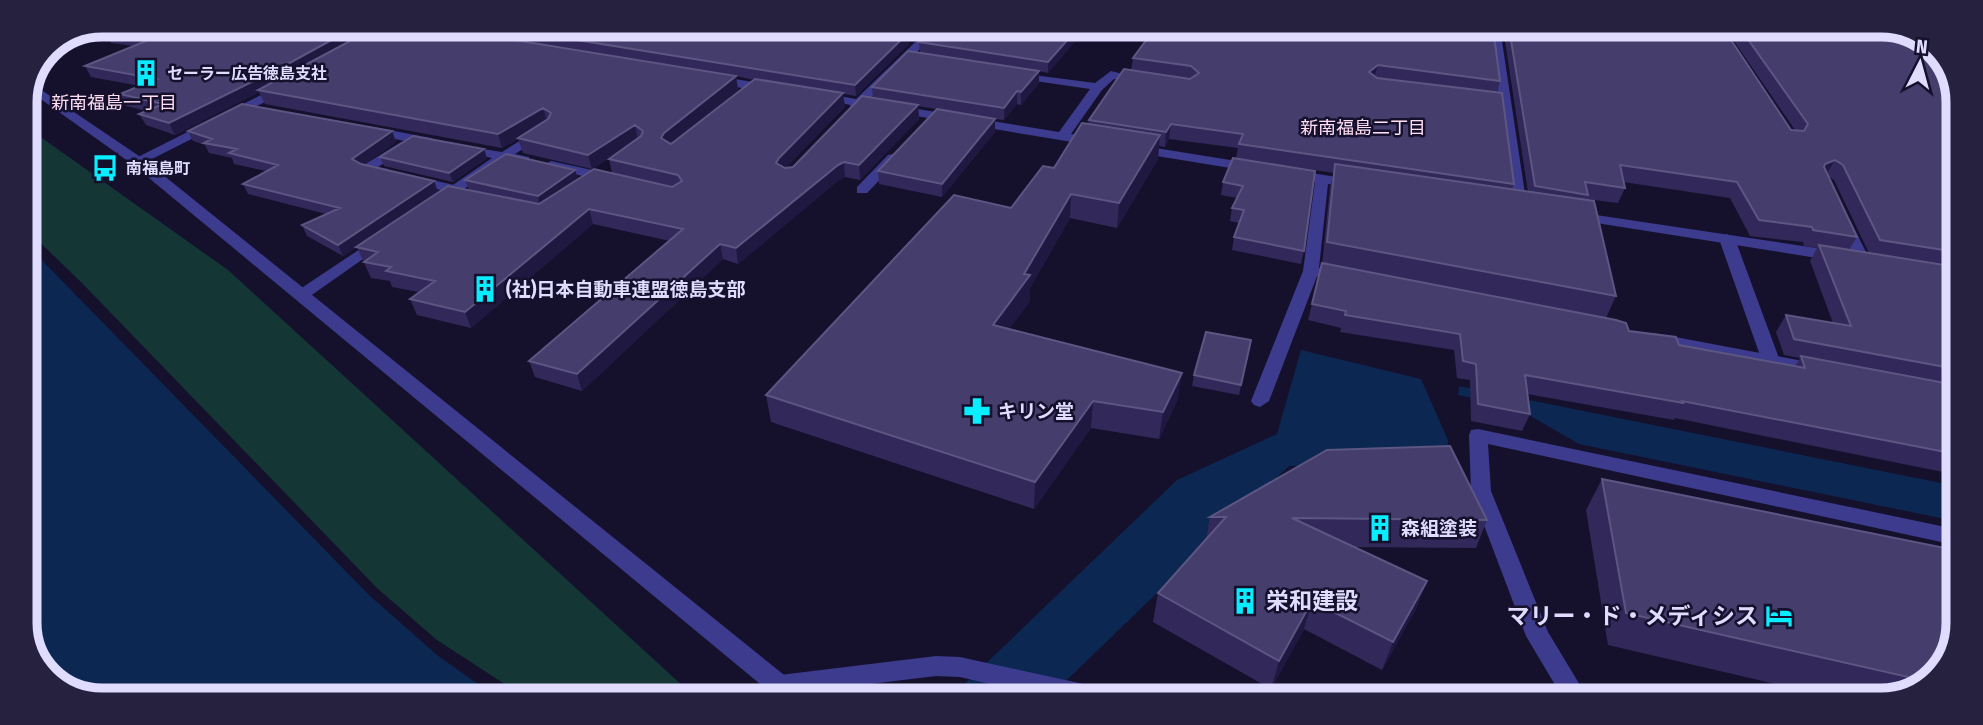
<svg xmlns="http://www.w3.org/2000/svg" width="1983" height="725" viewBox="0 0 1983 725" font-family="'Fira Sans Condensed','Noto Sans JP',sans-serif">
	<style>
		.green { fill: #143735 }
		.water { fill: #0c2751 }
		.lines { fill: none; stroke-linecap: round; stroke-linejoin: round }
		.service { fill: #3c3b8d; fill-rule: evenodd }
		.minor { fill: #3c3b8d; fill-rule: evenodd }
		.tertiary { fill: #3c3b8d; fill-rule: evenodd }
		.wall { fill: #32295a; fill-rule: evenodd }
		.shaded-wall { fill: #1f1841 }
		.building { fill: #453d6c; stroke: #5d5683; stroke-width: 2 }
		.labels { text-anchor: middle; dominant-baseline: central; stroke-width: 5; stroke-linejoin: round; paint-order: stroke }
		.far-poi-label { font-size: 16px; font-weight: bold; fill: #dfdcff; stroke: #15112d; text-anchor: start }
		.far-neighbourhood-label { font-size: 18px; fill: #ffdef4; stroke: #15112d }
		.poi-label { font-size: 19px; font-weight: bold; fill: #dfdcff; stroke: #15112d; text-anchor: start }
		.near-poi-label { font-size: 23px; font-weight: bold; fill: #dfdcff; stroke: #15112d; text-anchor: start }
		.rim { fill: none; stroke: #dfdcff; stroke-width: 9 }
	</style>
	<rect width="100%" height="100%" fill="#15112d"/>
	<path class="green" d="M25 126 228 270 696 698H526L437 640 378 589 82 283 25 228Z"/>
	<path class="water" d="M25 243 369 595 437 655 496 697H77L41 671 25 629Z
		M1301 350 1421 379 1448 440 1447 465 1289 466 1047 699 950 698 1177 480 1277 434Z
		M1459 386 1956 486 1955 521 1579 444 1513 406 1458 395Z"/>
	<g class="lines">
		<path class="service" d="M401 142 406 143V149L378 167 388 169V175L366 172 359 168Z
			M414 176 459 186 461 189 454 193 409 183V177Z
			M1727 234 1735 239 1780 361 1777 365 1771 366 1762 361 1719 239Z
			M1311 266 1319 271 1269 401 1260 407 1254 405 1251 401 1303 271Z"/>
		<path class="minor" d="M932 26H943L868 101 1059 132 1090 89 1015 78 1009 74 1011 72 1095 83 1111 71 1147 80 1141 84 1114 79 1102 90 1071 134 1101 139 1103 142 1096 146 862 107 855 111 851 110 850 105 817 97 823 93 856 99Z
			M1490 28H1500L1527 207 1520 211 1513 207Z
			M716 76 771 85 777 89 771 93 712 83V77Z
			M281 85 287 89 285 92 142 164 137 165 130 161Z
			M373 127 431 138 438 142 431 146 368 134 367 131Z
			M540 128 546 132 545 135 515 154 529 157V163L506 161 443 203 438 204 431 200 492 158 457 151V145L502 152Z
			M1137 145 1255 164 1262 168 1255 172 1132 152 1130 149Z
			M893 154 900 158 898 161 867 193H857V187L888 155Z
			M551 161 615 175 617 178 610 182 546 168 544 165Z
			M1293 170 1355 180 1362 184 1355 188 1328 184 1319 268 1347 274 1349 277 1347 280 1311 276 1303 271 1315 182 1288 177V171Z
			M1576 212 1836 251 1844 256 1836 261 1571 219 1569 216Z
			M1844 218 1851 222 1870 260 1867 263 1862 265 1854 260 1837 222Z
			M378 237 386 242 383 245 309 297H297L295 294 297 291Z
			M1654 333 1819 364 1828 370 1819 376 1648 342 1645 338 1648 334Z
			M1478 429 1955 529V545L1488 444 1491 491 1548 632 1589 700H1564L1526 636 1471 491 1469 435 1471 430Z
			M936 656 960 657 1102 688 1111 692 1114 699H1054L960 677 936 676 780 695 772 692 768 685 772 678 780 675Z"/>
		<path class="tertiary" d="M31 83 142 158 804 691 807 698H777L132 164 28 90Z"/>
	</g>
	<path class="wall" d="M102 24 378 25V26L422 25 874 26 909 44 856 96 843 94 845 107 785 168 793 167 873 98 872 87 920 52 919 42 1087 27 1048 73 1039 71V83L1021 105 1017 104 1004 120 995 119V132L942 197 879 184 878 171 936 109 918 106 919 119 860 180 845 177 839 180 738 264 723 259 582 391 535 377 529 361 670 241 593 224 471 328 417 315 410 299 419 292 392 287 390 281 371 278 357 247 343 256 307 236 302 225 326 214 248 194 243 184 266 171 234 164 232 158 209 153 205 145 193 141 188 131H392L396 142 363 165 434 181 438 192 376 234 469 190 465 180 575 170 578 179 612 173 609 159 616 154 592 169 523 153 518 139 502 148 265 104 259 92 175 135 146 125 139 114 147 111 126 106 120 94 140 86 91 77 85 66 134 46 111 43 106 32 112 29 100 27 99 26ZM736 76 754 80 671 144 738 90Z
		M878 26H927L920 33Z
		M1156 27 1500 81 1497 93 1514 184 1512 189 1528 192 1503 28H1723L1791 130H1795L1725 28H1906L1942 54 1958 96 1956 472 1945 469 1943 472 1675 418 1674 420 1527 394 1530 414 1522 431 1471 421 1470 380 1457 378 1454 350 1340 332 1341 328 1308 320 1322 265 1330 187 1334 173 1236 158 1238 148 1169 139 1165 147 1159 146 1158 159 1117 228 1070 218 1030 288V301L1009 329 1178 399 1159 439 1091 428 1034 509 771 422 766 395 1011 208 1054 168 1088 124 1089 120 1131 70 1133 58ZM1828 176 1834 180 1869 253 1849 250 1857 237ZM1623 182 1730 198 1750 236 1803 242 1804 246 1817 248 1810 261 1833 323 1786 315 1776 332 1784 355 1800 358 1795 366 1679 345 1629 331 1606 318 1616 296 1586 200V199L1618 203 1625 188Z
		M380 157 487 158 453 182 384 166Z
		M1233 158 1304 251 1301 264 1232 250 1234 237 1239 223 1230 221 1232 208 1237 198 1221 195 1223 182Z
		M1251 340 1239 395 1192 386 1194 375Z
		M1602 479 1955 648 1928 685 1881 700H1844L1608 645 1586 510Z
		M1210 517 1487 520 1476 548 1353 547 1427 581 1416 609 1382 670 1304 629 1271 689 1153 622 1158 593 1206 540Z"/>
	<path class="shaded-wall" d="M359 25H378V27L258 90 259 92 175 135 169 123Z
		M920 26H927L920 33Z
		M1079 27H1087L1048 73V62Z
		M908 33 909 44 856 96 855 85Z
		M1378 65 1374 78 1369 72Z
		M1039 71V83L1021 105V92Z
		M736 76 738 90 667 147 661 138 664 133Z
		M1017 91V104L1004 120V108Z
		M843 93 845 107 781 173 776 163 779 158Z
		M918 105 919 119 860 180 859 165Z
		M543 108 547 122 502 148 498 134Z
		M995 119V132L942 197V184Z
		M1171 124 1169 139 1165 147 1166 132Z
		M635 125 638 140 592 169 588 155Z
		M392 131 396 142 357 169 352 159Z
		M1160 135 1158 159 1117 228 1119 203Z
		M484 149 487 158 453 182 449 173Z
		M1835 160 1826 175 1817 179 1825 164Z
		M844 162 845 177 839 180 738 264 736 248 838 165Z
		M575 170 578 179 540 205 538 196Z
		M434 181 438 192 343 256 338 245Z
		M1071 194 1070 218 1030 288V301L993 351V325Z
		M589 209 593 224 471 328 465 312Z
		M720 244 723 259 582 391 577 374Z
		M1182 373 1178 399 1159 439 1163 412Z
		M1093 401 1091 428 1034 509 1035 482Z
		M1427 581 1416 609 1382 670 1393 642Z
		M1312 601 1304 629 1271 689 1279 661Z"/>
	<path class="building" d="M124 25H359L284 66 169 123 139 114 163 104 120 94 157 79 85 66 151 39 106 32Z
		M380 25H422L736 76 664 133 661 138 671 144 755 79 843 93 779 158 776 163 785 168 793 167 862 96 918 105 859 165 844 162 838 165 736 248 720 244 577 374 529 361 683 229 589 209 465 312 410 299 435 281 386 271 391 267 364 262 378 252 356 247 448 186 539 204 594 169 672 187 682 181 678 175 609 159 641 136 643 131 635 125 588 155 518 138 548 119 551 113 543 108 498 134 258 90Z
		M484 25 874 26 908 33 855 85Z
		M935 26 1079 27 1048 62 919 42Z
		M1156 27 1493 28 1500 81 1378 65 1369 72 1377 78 1502 93 1514 184 1239 144 1243 134 1171 124 1166 132 1089 120 1124 69 1190 79 1199 73 1191 66 1133 58Z
		M1509 28H1723L1791 130 1804 131 1808 124 1740 28 1907 29 1942 54 1958 96 1957 252 1880 240 1843 165 1835 160 1825 164 1824 167 1857 237 1813 230 1812 227 1759 220 1737 182 1620 165 1625 188 1585 182 1588 195 1535 186Z
		M908 51 1039 71 1021 92 1017 91 1004 108 872 87Z
		M242 104 392 131 352 159 361 164 434 181 338 245 302 225 340 208 243 184 278 165 229 153 237 149 204 143 212 139 188 131Z
		M937 109 995 119 942 184 878 171Z
		M1082 123 1160 135 1119 203 1071 194 1024 274 1030 275 993 325 1182 373 1163 412 1093 401 1035 482 766 395 954 195 1011 208 1043 166 1054 168Z
		M413 136 484 149 449 173 380 157Z
		M506 154 575 170 538 196 465 180Z
		M1233 158 1315 171 1304 251 1234 237 1244 210 1232 208 1243 186 1223 182Z
		M1335 164 1594 201 1616 296 1327 242Z
		M1819 245 1957 267 1956 369 1794 339 1786 315 1851 326Z
		M1322 263 1616 320 1626 323 1629 331 1676 337 1679 345 1805 368 1801 356 1956 385V454L1682 401 1683 403 1525 375 1530 414 1478 404 1476 364 1463 361 1460 334 1345 315 1346 311 1312 304Z
		M1206 332 1251 340 1241 385 1194 375Z
		M1450 446 1487 520 1292 518 1427 581 1393 642 1312 601 1279 661 1158 593 1226 517H1210L1327 450Z
		M1602 479 1955 550V648L1930 682 1626 613Z"/>
	<defs>
		<symbol id="building-bare" viewBox="-9 -9 18 18"><path d="M-4-6H4V6H1V3H-1V6H-4ZM-2.5-4.3h1.7v1.8h-1.7ZM.8-4.3h1.7v1.8H.8ZM-2.5-1h1.7V.8h-1.7ZM.8-1h1.7V.8H.8Z" fill="#08edff" stroke="#15112d" stroke-width="2.5" paint-order="stroke"/></symbol>
		<symbol id="bus-bare" viewBox="-9 -9 18 18"><path d="M-5-6H5V4H4V6H2V4H-2V6H-4V4H-5ZM-3.5-4V0h7V-4ZM-3.5 1.2v1.5H-2V1.2ZM2 1.2v1.5H3.5V1.2Z" fill="#08edff" stroke="#15112d" stroke-width="2.5" paint-order="stroke"/></symbol>
		<symbol id="pharmacy-bare" viewBox="-9 -9 18 18"><path d="M-2-6h4v4h4v4h-4v4h-4v-4h-4v-4h4Z" fill="#08edff" stroke="#15112d" stroke-width="2.5" paint-order="stroke"/></symbol>
		<symbol id="hotel-bare" viewBox="-9 -9 18 18"><path d="M-6-4.5h1.5V1H6V5H4.5V3h-9V5H-6ZM-4 0a1.8 1.8 0 1 1 3.6 0ZM.5 0V-2.5h3Q6-2.5 6 0Z" fill="#08edff" stroke="#15112d" stroke-width="2.5" paint-order="stroke"/></symbol>
	</defs>
	<g fill-rule="evenodd">
		<use href="#building-bare" x="127" y="54" width="38" height="38"/>
		<use href="#bus-bare" x="86" y="149" width="38" height="38"/>
		<use href="#building-bare" x="466" y="270" width="38" height="38"/>
		<use href="#pharmacy-bare" x="958" y="392" width="38" height="38"/>
		<use href="#building-bare" x="1361" y="509" width="38" height="38"/>
		<use href="#building-bare" x="1226" y="582" width="38" height="38"/>
		<use href="#hotel-bare" x="1760" y="597" width="38" height="38"/>
	</g>
	<g class="labels">
		<g class="far-poi-label">
			<text x="167" y="73">セーラー広告徳島支社</text>
			<text x="126" y="168">南福島町</text>
		</g>
		<g class="far-neighbourhood-label">
			<text x="114" y="103">新南福島一丁目</text>
			<text x="1363" y="128">新南福島二丁目</text>
		</g>
		<g class="poi-label">
			<text x="506" y="289">(社)日本自動車連盟徳島支部</text>
			<text x="998" y="411">キリン堂</text>
			<text x="1401" y="528">森組塗装</text>
		</g>
		<g class="near-poi-label">
			<text x="1266" y="601">栄和建設</text>
			<text x="1758" y="616" text-anchor="end">マリー・ド・メディシス</text>
		</g>
	</g>
	<path d="M0 0H1983V725H0ZM102 37H1881A65 65 0 0 1 1946 102V623A65 65 0 0 1 1881 688H102A65 65 0 0 1 37 623V102A65 65 0 0 1 102 37Z" fill="#25213e" fill-rule="evenodd"/>
	<path class="rim" d="M102 37H1881A65 65 0 0 1 1946 102V623A65 65 0 0 1 1881 688H102A65 65 0 0 1 37 623V102A65 65 0 0 1 102 37Z"/>
	<g transform="translate(1920 63) rotate(6)" stroke="#15112d" stroke-width="5" paint-order="stroke">
	<path d="M0-5L12 26L0 18L-12 26Z" fill="#dfdcff"/>
	<text y="-10" font-size="19" font-weight="bold" text-anchor="middle" fill="#dfdcff">N</text>
	</g>
</svg>
